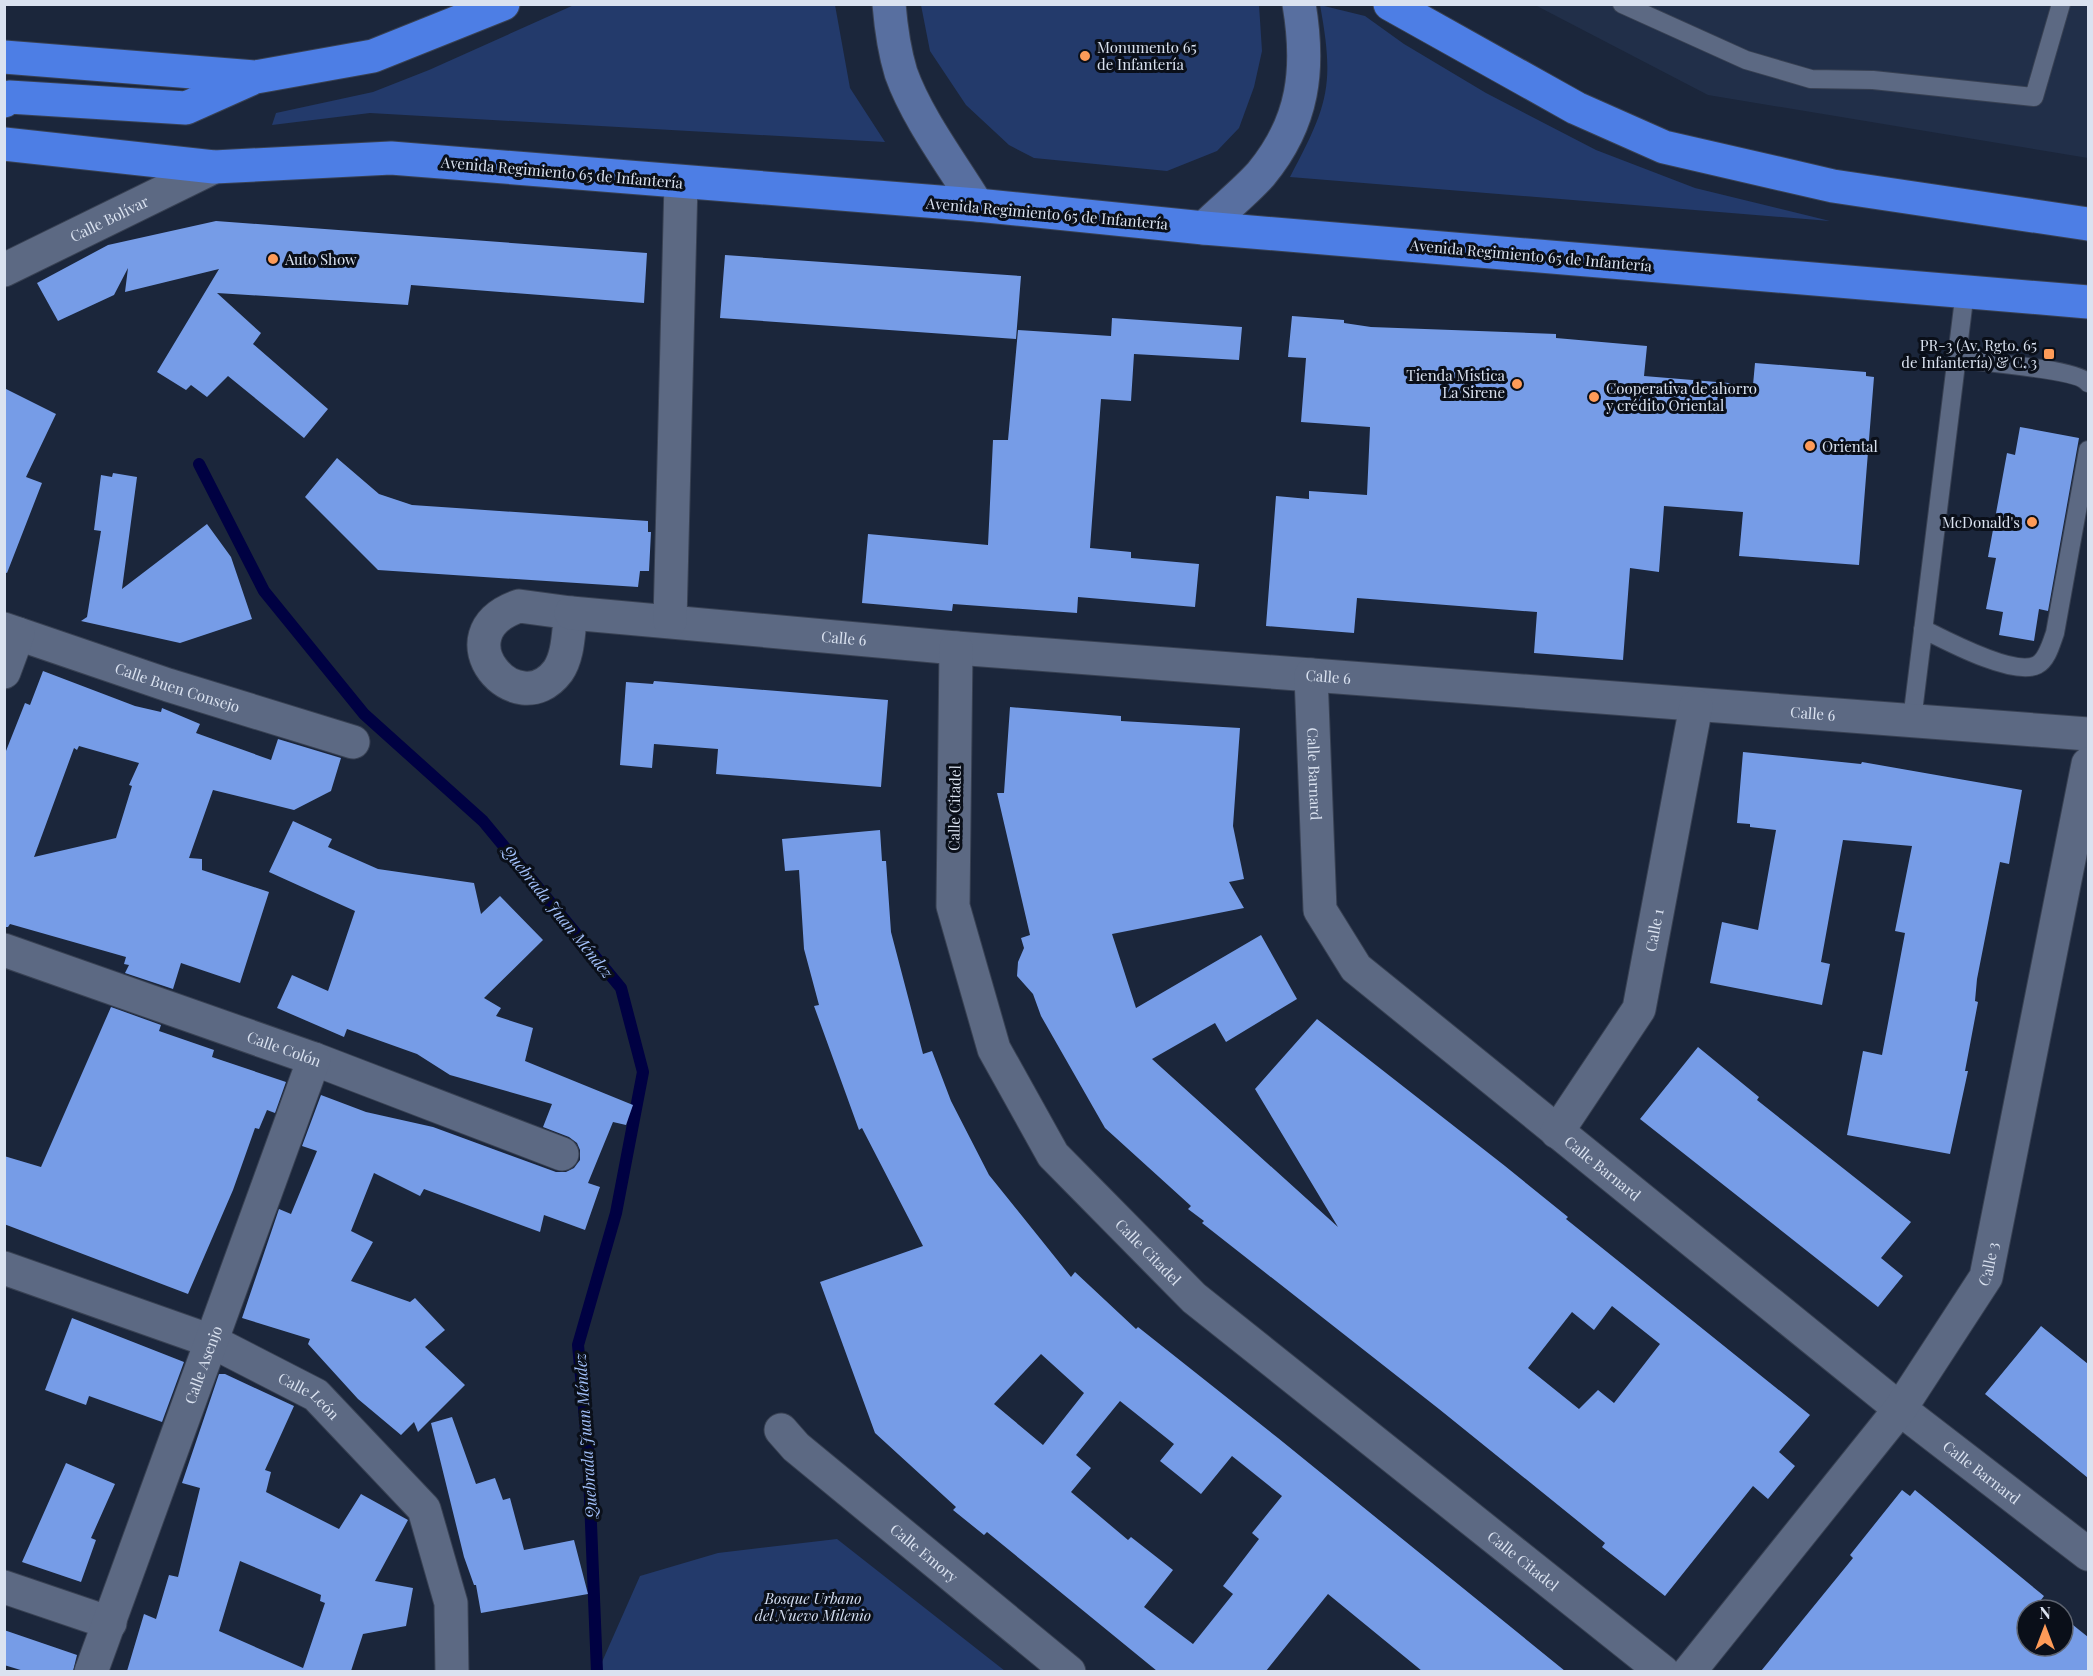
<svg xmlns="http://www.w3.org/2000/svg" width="2093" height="1676" viewBox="0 0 2093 1676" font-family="'Playfair Display',serif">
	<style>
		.built { fill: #212f49 }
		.green { fill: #233a6b }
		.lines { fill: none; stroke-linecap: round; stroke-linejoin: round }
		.stream { stroke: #000142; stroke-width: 12 }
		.building { fill: #769ce7; fill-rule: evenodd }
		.lane-casing { stroke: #384153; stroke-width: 20 }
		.street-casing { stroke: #384153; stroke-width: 35 }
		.secondary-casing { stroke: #384153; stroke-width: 35 }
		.highway-casing { stroke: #384153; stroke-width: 35 }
		.lane { stroke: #5c6983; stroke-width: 18 }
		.street { stroke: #5c6983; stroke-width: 33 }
		.secondary { stroke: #586fa0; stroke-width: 33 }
		.highway { stroke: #4d7ee5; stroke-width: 33 }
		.poi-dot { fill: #fe9b58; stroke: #0a0f19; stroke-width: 2 }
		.labels { text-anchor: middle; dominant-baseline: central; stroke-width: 6; stroke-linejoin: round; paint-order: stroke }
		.poi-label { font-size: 15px; fill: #dae2f0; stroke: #0a0f19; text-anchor: start }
		.street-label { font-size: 15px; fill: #dae2f0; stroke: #0a0f19 }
		.park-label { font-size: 15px; font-style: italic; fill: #d5dff3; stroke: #0a0f19 }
		.water-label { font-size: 16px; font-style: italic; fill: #a4c2fc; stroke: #0a0f19 }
	</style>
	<rect width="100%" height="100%" fill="#1b263b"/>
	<path class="built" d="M1535 5H2088V158L1708 95Z"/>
	<path class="green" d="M835 5 850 88 885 142 370 113 272 125 276 113 373 92 429 70 574 5Z
		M921 5H1259L1262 51 1254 87 1239 128 1217 151 1167 171 1034 158 1009 145 966 105 930 51Z
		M1320 5 1365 16 1404 44 1486 93 1596 150 1695 188 1830 221 1290 177C1328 105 1335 86 1320 5Z
		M837 1539 1005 1671H598L640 1576 718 1553Z"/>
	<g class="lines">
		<path class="stream" d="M199 464 264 591 364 714 483 821 621 988 643 1072 616 1213 578 1345 588 1450 597 1672"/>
	</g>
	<path class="building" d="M216 221 647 253 644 303 411 285 408 305 217 293 261 333 253 344 328 409 304 438 228 376 207 397 191 385 186 390 157 372 219 269 125 292 128 268 114 295 58 321 37 283 108 245Z
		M725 255 1021 276 1016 339 720 318Z
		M1292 316 1344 320V323L1371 327 1556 334V338L1647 346 1644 376 1753 385 1755 363 1866 372V376L1874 377 1859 565 1739 556 1743 512 1664 506 1659 572 1630 568 1623 660 1534 653 1537 612 1357 598 1354 633 1266 626 1276 496 1309 499V491L1367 495 1370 427 1301 422 1306 358 1288 357Z
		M1112 318 1242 327 1239 360 1134 354 1131 401 1101 399 1090 548 1131 552V558L1199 564 1195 607 1078 597 1077 613 953 604 952 611 862 603 868 534 988 545 993 440H1008L1018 330 1111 336Z
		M4 388 56 414 26 477 42 483 7 573 4 572Z
		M2020 427 2079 438 2048 611 2039 609 2034 641 1999 635 2003 612 1986 609 1996 558 1988 557 2007 453 2015 455Z
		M337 458 379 494 412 505 648 521V532H651L649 571H640L638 587 378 570 305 497Z
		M113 473 137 477 122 589 207 524 231 557 252 619 180 643 81 621 87 617 101 531 94 530 101 475 112 477Z
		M43 671 135 706 161 712 162 708 200 724 196 733 271 760 278 739 341 758 331 791 294 810 213 790 189 858 202 859V870L269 892 240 983 181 963 173 989 125 973 129 965 124 964 126 957 10 924 8 927H4V756L25 703 30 705ZM79 746 139 763 129 785 132 786 116 838 34 857 74 748 77 750Z
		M654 681 888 700 881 787 716 774 718 749 654 744 652 768 620 765 626 682 653 684Z
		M1010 707 1121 716V721L1240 728 1233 826 1244 879 1229 882 1244 908 1112 934 1136 1008 1261 935 1297 999 1226 1042 1215 1023 1152 1059 1338 1227 1255 1089 1317 1019 1505 1166 1568 1217 1566 1219 1810 1415 1779 1452 1795 1466 1768 1499 1753 1486 1665 1596 1602 1547 1605 1543 1439 1409 1202 1223 1204 1221 1188 1209 1191 1206 1105 1128 1041 1016 1033 994 1017 976 1018 962 1024 948 1021 938 1030 935 997 793H1004ZM1612 1306 1660 1344 1614 1403 1598 1390 1579 1409 1528 1368 1572 1312 1594 1330Z
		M1743 752 1861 764 1862 762 2022 790 2009 864 2000 862 1977 979 1975 1001 1978 1002 1965 1071H1968L1950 1154 1847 1135 1863 1051 1882 1055 1905 933 1895 931 1912 846 1843 840 1821 962 1830 964 1822 1005 1710 983 1722 922 1758 930 1776 830 1750 827V824L1737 823Z
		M293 821 332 839 328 847 378 869 474 883 481 914 500 896 543 940 484 998 501 1008 496 1016 533 1028 525 1061 633 1105 626 1125 613 1122 588 1183 600 1187 585 1230 544 1215 540 1232 424 1189 420 1196 374 1173 351 1231 373 1242 351 1281 410 1302 415 1298 445 1330 425 1347 465 1385 418 1432 414 1422 401 1435 358 1399 308 1344 310 1339 242 1318 279 1209 291 1214 317 1151 302 1146 321 1095 366 1112 433 1127 556 1172H566L574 1168 580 1160V1150L577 1143 569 1137 543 1127 552 1104 450 1075 417 1054 347 1029 344 1037 277 1008 292 975 328 991 355 911 269 872Z
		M880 830 882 861H886L891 932 923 1054 932 1051 951 1101 989 1175 1071 1277 1075 1272 1136 1329 1138 1327 1278 1438 1565 1671H1422L1328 1594 1266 1671H1157L987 1532 984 1535 953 1510 956 1507 875 1433 820 1282 923 1246 862 1128 859 1130 814 1006 819 1005 804 949 799 870 785 871 782 839ZM1041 1354 1084 1393 1043 1445 994 1404ZM1120 1401 1174 1444 1160 1461 1201 1494 1232 1456 1282 1496 1252 1533 1259 1539 1223 1586 1233 1594 1193 1644 1144 1607 1173 1570 1131 1537 1128 1540 1071 1492 1091 1468 1076 1455Z
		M111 1007 161 1025 159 1031 214 1050 212 1057 286 1082 275 1113 267 1110 259 1129 255 1128 233 1190 188 1294 4 1224V1156L41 1167Z
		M1698 1047 1759 1097 1757 1100 1911 1222 1881 1258 1903 1276 1878 1307 1640 1119Z
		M72 1318 184 1362 162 1422 89 1396 86 1405 45 1390Z
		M2041 1326 2088 1364V1478L1985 1394Z
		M219 1374H225L294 1406 265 1470 271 1472 266 1492 339 1529 361 1494 408 1520 375 1581 413 1588 406 1626 363 1634 351 1671H127L144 1614 156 1619 169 1575 178 1577 200 1488 182 1483ZM240 1561 321 1595 320 1601 325 1603 303 1668 219 1631Z
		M452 1417 476 1484 495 1478 503 1500 510 1498 524 1550 574 1540 588 1594 481 1613 476 1585H474L464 1557 431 1423Z
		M66 1463 115 1484 91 1538 96 1540 81 1582 22 1562Z
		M1902 1490 1910 1496 1915 1490 2044 1596 2041 1600 2054 1610H2027V1646H2063V1617L2088 1637V1671H1761L1853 1558 1850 1555Z
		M4 1630 77 1655 73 1671H24L4 1665Z"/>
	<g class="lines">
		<defs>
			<path id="lane" d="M1622 4 1746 60 1811 79 1873 80 2034 97 2061 4
				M1957 359C1980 362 2078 369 2088 383
				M1923 629C1945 640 2014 677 2037 665 2047 660 2051 644 2055 633L2088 450
				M1912 720 1965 291"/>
			<g id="street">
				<path id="s1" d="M4 270 214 167"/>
				<path d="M519 606 571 613C568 631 569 655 558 671 517 726 438 634 519 606Z"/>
				<path id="s2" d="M571 613 956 648 2088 734"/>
				<path d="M670 621 681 182"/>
				<path id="s3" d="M4 629 168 685 353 742"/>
				<path id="s4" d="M956 648 953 906 994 1049 1053 1155 1194 1298 1663 1672"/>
				<path d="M4 672 18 634"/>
				<path id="s5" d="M1311 675 1320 910 1356 968 1900 1409 2088 1554"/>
				<path id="s6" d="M4 950 314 1059 562 1154"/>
				<path id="s7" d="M1557 1132 1639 1009 1696 706"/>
				<path id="s8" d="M4 1268 211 1341 316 1395 424 1509 451 1603 452 1672"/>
				<path id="s9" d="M781 1430 796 1447 1069 1672"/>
				<path d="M4 1587 110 1623"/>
				<path id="s10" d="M91 1672 314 1059"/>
				<path id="s11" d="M1689 1672 1900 1409 1986 1277 2088 764"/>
			</g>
			<path id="secondary" d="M889 4C891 28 894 50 901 73 917 118 952 164 977 205
				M1204 228C1222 210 1244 193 1261 174 1304 122 1310 69 1299 4"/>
			<path id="highway" d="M1390 4 1576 108 1664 147 1833 186 2088 224
				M4 57 256 77 373 56 503 4
				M4 101 9 97 186 108 251 79
				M4 144 214 167 391 158 977 205 1204 228 2088 302"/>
		</defs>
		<use href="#lane" class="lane-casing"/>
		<use href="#street" class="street-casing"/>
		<use href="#secondary" class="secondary-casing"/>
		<use href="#highway" class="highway-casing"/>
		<use href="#lane" class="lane"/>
		<use href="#street" class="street"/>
		<use href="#secondary" class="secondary"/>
		<use href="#highway" class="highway"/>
	</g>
	<g class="poi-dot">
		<circle cx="1085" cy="56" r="6"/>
		<circle cx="273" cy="259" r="6"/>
		<rect x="2043" y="348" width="12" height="12" rx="3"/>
		<circle cx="1517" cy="384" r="6"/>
		<circle cx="1594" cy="397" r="6"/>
		<circle cx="1810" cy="446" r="6"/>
		<circle cx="2032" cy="522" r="6"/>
	</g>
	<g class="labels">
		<g class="poi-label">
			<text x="1097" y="47">Monumento 65<tspan x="1097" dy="17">de Infantería</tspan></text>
			<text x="285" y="259">Auto Show</text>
			<text x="2037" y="345" text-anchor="end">PR-3 (Av. Rgto. 65<tspan x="2037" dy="17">de Infantería) &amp; C. 3</tspan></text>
			<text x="1505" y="375" text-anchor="end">Tienda Mistica<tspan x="1505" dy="17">La Sirene</tspan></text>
			<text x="1606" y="388">Cooperativa de ahorro<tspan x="1606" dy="17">y crédito Oriental</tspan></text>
			<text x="1822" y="446">Oriental</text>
			<text x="2020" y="522" text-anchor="end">McDonald's</text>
		</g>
		<g class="street-label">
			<text transform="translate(562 172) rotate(5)">Avenida Regimiento 65 de Infantería</text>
			<text transform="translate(1047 213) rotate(5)">Avenida Regimiento 65 de Infantería</text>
			<text stroke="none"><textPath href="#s1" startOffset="117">Calle Bolívar</textPath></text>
			<text transform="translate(1531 255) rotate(5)">Avenida Regimiento 65 de Infantería</text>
			<text stroke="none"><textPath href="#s2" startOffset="274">Calle 6</textPath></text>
			<text stroke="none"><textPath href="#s2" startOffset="760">Calle 6</textPath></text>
			<text stroke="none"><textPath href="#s3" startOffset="183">Calle Buen Consejo</textPath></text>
			<text stroke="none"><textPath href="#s2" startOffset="1246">Calle 6</textPath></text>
			<text stroke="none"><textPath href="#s5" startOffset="99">Calle Barnard</textPath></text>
			<text transform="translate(954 808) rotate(-89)">Calle Citadel</text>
			<text stroke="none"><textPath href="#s7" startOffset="228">Calle 1</textPath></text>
			<text stroke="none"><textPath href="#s6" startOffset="297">Calle Colón</textPath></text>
			<text stroke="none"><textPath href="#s5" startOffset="621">Calle Barnard</textPath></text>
			<text stroke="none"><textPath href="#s4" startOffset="664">Calle Citadel</textPath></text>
			<text stroke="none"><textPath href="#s11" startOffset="508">Calle 3</textPath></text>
			<text stroke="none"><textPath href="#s10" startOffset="327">Calle Asenjo</textPath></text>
			<text stroke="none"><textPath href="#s8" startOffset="332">Calle León</textPath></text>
			<text stroke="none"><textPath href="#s5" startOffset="1107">Calle Barnard</textPath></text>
			<text stroke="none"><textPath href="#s9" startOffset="189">Calle Emory</textPath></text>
			<text stroke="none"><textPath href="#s4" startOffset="1150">Calle Citadel</textPath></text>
		</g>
		<g class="park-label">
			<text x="813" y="1598">Bosque Urbano<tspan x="813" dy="17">del Nuevo Milenio</tspan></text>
		</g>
		<g class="water-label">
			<text transform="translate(558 911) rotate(51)">Quebrada Juan Méndez</text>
			<text transform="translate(585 1436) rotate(-94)">Quebrada Juan Méndez</text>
		</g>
	</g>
	<rect width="2093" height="1676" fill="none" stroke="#dae2f0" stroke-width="12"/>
	<g transform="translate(2045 1628)"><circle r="28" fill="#0a0f19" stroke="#5d636f" stroke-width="1.5"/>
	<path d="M0-4.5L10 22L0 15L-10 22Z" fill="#fe9b58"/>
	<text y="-9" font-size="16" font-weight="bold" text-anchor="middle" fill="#dae2f0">N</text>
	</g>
</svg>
